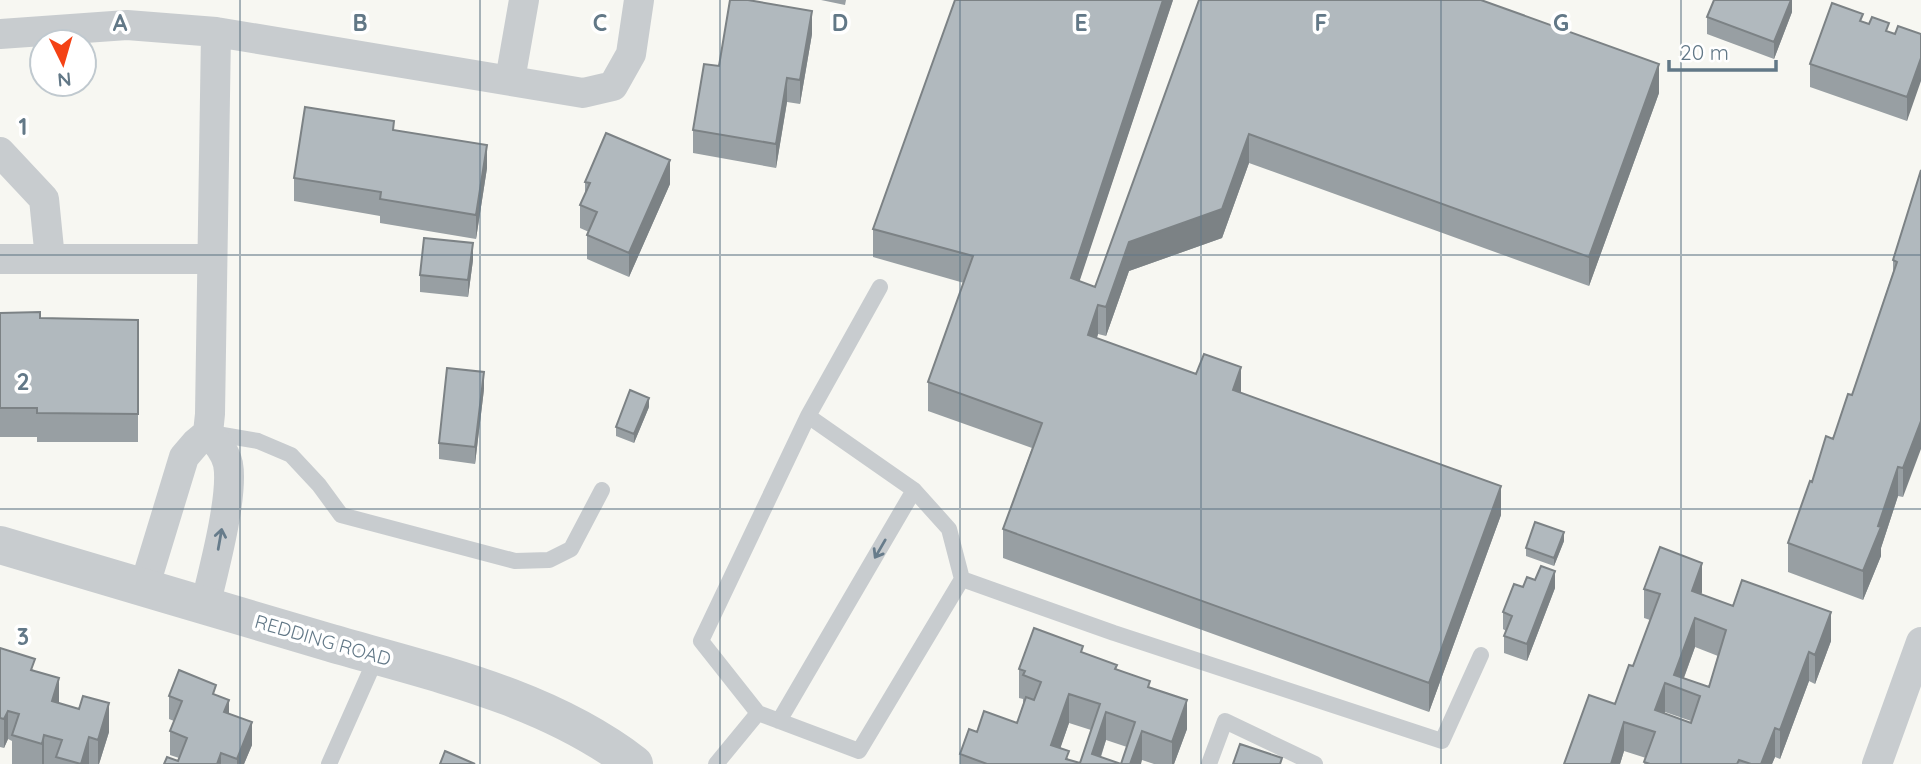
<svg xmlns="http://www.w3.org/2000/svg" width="1921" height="764" viewBox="0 0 1921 764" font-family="Quicksand,sans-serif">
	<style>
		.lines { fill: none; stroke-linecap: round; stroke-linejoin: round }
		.service { stroke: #c8cccf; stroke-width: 16 }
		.minor { stroke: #c8cccf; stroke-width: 30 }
		.tertiary { stroke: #c8cccf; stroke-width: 38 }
		.wall { fill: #989fa3; fill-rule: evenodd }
		.shaded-wall { fill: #7c8285 }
		.building { fill: #b1b9be; stroke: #7c8285; stroke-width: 2; fill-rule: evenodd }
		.oneway { stroke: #677c8b }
		.grid { fill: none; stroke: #627887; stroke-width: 2; stroke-opacity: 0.55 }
		.labels { text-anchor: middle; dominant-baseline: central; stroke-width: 7; stroke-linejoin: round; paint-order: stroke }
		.street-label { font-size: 19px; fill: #627887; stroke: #fff }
		.grid-label { font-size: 23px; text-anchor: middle; font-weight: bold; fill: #627887; stroke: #fff; stroke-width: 7; stroke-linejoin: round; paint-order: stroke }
	</style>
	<rect width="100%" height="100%" fill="#f7f7f2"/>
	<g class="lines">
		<path class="service" d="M808 416 914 490 949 529 962 579 859 751 758 713 701 641Z
			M808 416 880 287
			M211 433 258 441 291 455 319 485 341 515 515 561 549 560 571 549 602 490
			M962 579 1114 633 1442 741 1481 655
			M779 721 914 490
			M329 764 377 656
			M716 764 758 713
			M1209 764 1225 721 1315 764"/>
		<path class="minor" d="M216 32 583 93 613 86 631 54 639 0
			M0 34 127 25 216 32 210 414 208 433 196 443 184 457 144 588
			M510 80 524 0
			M0 152 44 199 50 259
			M0 259H212
			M205 606C213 573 234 495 228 464 225 451 217 442 208 433
			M1877 764 1921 642"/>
		<path class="tertiary" d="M0 545C110 578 221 610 331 643 435 673 547 697 634 764"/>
	</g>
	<path class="wall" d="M821 0H846L845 5Z
		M1173 0 1079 281 1095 287 1199 0 1659 93 1589 286 1249 163 1222 238 1129 271 1106 336 1098 334 1097 338 1241 393 1501 515 1429 712 1003 558V529L1032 448 928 411V382L964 283 873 257V229Z
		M1792 0V12L1774 59 1707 34V17Z
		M1863 22 1895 34H1921L1907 121 1810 87V64Z
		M812 34 800 104 787 102 776 168 693 153V130L719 66Z
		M394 130 487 168 476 239 380 223V216L294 201V178Z
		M1921 170 1903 497 1898 496 1881 548V556L1863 600 1788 572V543L1812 482 1852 395 1893 272V260Z
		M585 182 670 184 629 277 587 259V235L589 232 580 228V205L585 194Z
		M473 260 468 297 420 292V275Z
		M0 313 40 318 138 320V442H37V437H0Z
		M484 389 475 464 439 459V443Z
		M649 407 634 443 616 436V427Z
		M1564 541 1554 566 1526 556V548Z
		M1523 587 1555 588 1527 661 1504 653V636L1506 631 1503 629V612Z
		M1644 589 1702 592 1701 595 1831 641 1815 684 1809 681 1780 759 1775 757 1772 764H1644L1646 758 1624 751 1620 764H1564L1615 704 1633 666 1650 620 1644 618ZM1695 647 1718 656 1709 687 1684 678ZM1665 712 1691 721V723L1664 713Z
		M0 648 35 671 59 703 109 732 99 764H12V741L8 739 4 748 0 747Z
		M1083 653 1117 669 1150 687 1187 729 1174 764H1154L1142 760 1127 747 1106 740 1101 757 1121 764H960V754L977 732 1017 723 1023 704V699L1019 698V669ZM1069 723 1091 730 1080 763 1069 760 1060 748Z
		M216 695 252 745 244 764H164L178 761 179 758 170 755V731L174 721 169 719V696Z"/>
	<path class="shaded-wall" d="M1163 0H1173L1071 307V278Z
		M1791 0H1792V12L1774 59V42Z
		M812 11V34L800 104V80Z
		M1921 58V81L1907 121V97Z
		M1659 64V93L1589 286V257Z
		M787 78V102L776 168V144Z
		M1249 134V163L1222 238 1129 271 1106 336V307L1129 242Z
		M487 145V168L476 239V215Z
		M670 160V184L629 277V253Z
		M473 243V260L468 297V280Z
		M1098 305V334L1088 364V335Z
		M1241 367V396L1233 390Z
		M484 372V389L475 464V447Z
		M649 398V407L634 443V434Z
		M1921 421V449L1903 497V468Z
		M1898 467V496L1881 548V556L1863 600V571Z
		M1501 486V515L1429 712V683Z
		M1564 532V541L1554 566V558Z
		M1702 563V592L1692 620V591Z
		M1555 571V588L1527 661V644Z
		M1831 612V641L1815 684V655Z
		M1695 618V647L1680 688 1674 675Z
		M1809 652V681L1780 759V730Z
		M59 678V707L52 701Z
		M1665 683V712L1655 739V710Z
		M1069 694V723L1055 764 1051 745Z
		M229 700V724L224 712Z
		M1187 700V729L1174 764H1172V742Z
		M109 703V732L99 764H98V740Z
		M8 711V739L4 748V719Z
		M1106 712V740L1098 764 1092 754Z
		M252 722V745L244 764H237V759Z
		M1624 722V751L1620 764H1611Z
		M1775 728V757L1772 764H1761Z
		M1142 731V760L1141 764H1130Z
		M44 735V764H42V744Z
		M89 737V764H81Z
		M221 753V764H217Z"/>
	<path class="building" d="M730 0H748L812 11 800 80 787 78 776 144 693 130 704 64 719 66Z
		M955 0H1163L1071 278 1095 287 1199 0H1481L1659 64 1589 257 1249 134 1222 209 1129 242 1106 307 1098 305 1088 335 1196 374 1204 354 1241 367 1233 390 1501 486 1429 683 1003 529 1042 423 928 382 973 256 873 229Z
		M1714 0H1791L1774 42 1707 17Z
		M1832 3 1863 14 1860 21 1869 24 1872 17 1889 23 1886 31 1895 34 1898 26 1921 34V58L1907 97 1810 64Z
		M305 107 394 121 393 130 487 145 476 215 380 199 381 192 294 178Z
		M606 133 670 160 629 253 587 235 597 212 580 205 590 183 585 182Z
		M1921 170V421L1903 468 1898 467 1878 526 1881 527 1863 571 1788 543 1810 481 1812 482 1826 436 1833 439 1848 394 1852 395 1897 262 1893 260Z
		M424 238 473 243 468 280 420 275Z
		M40 312V318L138 320V414L37 413V408H0V313Z
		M447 368 484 372 475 447 439 443Z
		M630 390 649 398 634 434 616 427Z
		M1535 522 1564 532 1554 558 1526 548Z
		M1660 547 1702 563 1692 591 1733 606 1742 580 1831 612 1815 655 1809 652 1780 730 1775 728 1761 764H1751L1739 760 1737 764H1650L1644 762 1655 732 1624 722 1611 764H1564L1589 695 1615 704 1629 665 1633 666 1660 594 1644 589ZM1695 618 1726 630 1709 687 1674 675ZM1665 683 1700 696 1691 723 1655 710Z
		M1541 566 1555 571 1527 644 1504 636 1512 616 1503 612 1514 584 1523 587 1527 577 1535 580Z
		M1034 628 1083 646 1081 652 1117 665 1115 669 1150 681 1148 687 1187 700 1172 742 1142 731 1130 764H1121L1135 722 1106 712 1092 754 1121 764H987L960 754 969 729 977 732 984 711 1017 723 1026 697 1034 700 1041 682 1023 675 1025 671 1019 669ZM1069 694 1100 704 1080 763 1066 759 1069 751 1051 745Z
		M0 648 35 659 31 670 59 678 52 701 79 709 83 696 109 703 98 740 89 737 81 764 56 757 62 740 44 735 42 744 12 735 19 714 8 711 4 719 0 718Z
		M179 670 216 685 213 694 229 700 224 712 252 722 237 759 221 753 217 764H164L167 757 178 761 187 738 170 731 182 701 169 696Z
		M1240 744 1282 758 1280 764H1233Z
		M445 751 475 764H440Z"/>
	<defs><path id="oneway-shaft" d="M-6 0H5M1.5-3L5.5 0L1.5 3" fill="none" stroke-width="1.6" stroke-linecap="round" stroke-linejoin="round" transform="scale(1.75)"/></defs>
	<g class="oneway">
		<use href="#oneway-shaft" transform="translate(220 539) rotate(-80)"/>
		<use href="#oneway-shaft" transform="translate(880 549) rotate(120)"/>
	</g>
	<path class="grid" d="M240 0V764M480 0V764M720 0V764M960 0V764M1201 0V764M1441 0V764M1681 0V764M0 255H1921M0 509H1921"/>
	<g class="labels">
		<g class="street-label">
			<text transform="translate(323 640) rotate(16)">REDDING ROAD</text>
		</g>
	</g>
	<g class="grid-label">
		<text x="120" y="31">A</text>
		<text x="360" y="31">B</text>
		<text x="600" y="31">C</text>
		<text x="840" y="31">D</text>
		<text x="1081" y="31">E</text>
		<text x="1321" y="31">F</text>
		<text x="1561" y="31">G</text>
		<text x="23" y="135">1</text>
		<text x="23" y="390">2</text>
		<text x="23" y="645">3</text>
	</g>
	<g transform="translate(63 63) rotate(175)"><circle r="33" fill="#ffffff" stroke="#c0c9cf" stroke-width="2"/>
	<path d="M0-5L12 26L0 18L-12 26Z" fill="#f44215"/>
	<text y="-10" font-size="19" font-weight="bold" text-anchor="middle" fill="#627887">N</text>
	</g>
	<path d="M1669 60v10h107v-10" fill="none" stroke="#627887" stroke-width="3.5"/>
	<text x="1680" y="60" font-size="21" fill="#627887" stroke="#ffffff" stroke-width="5" paint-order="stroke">20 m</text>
</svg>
